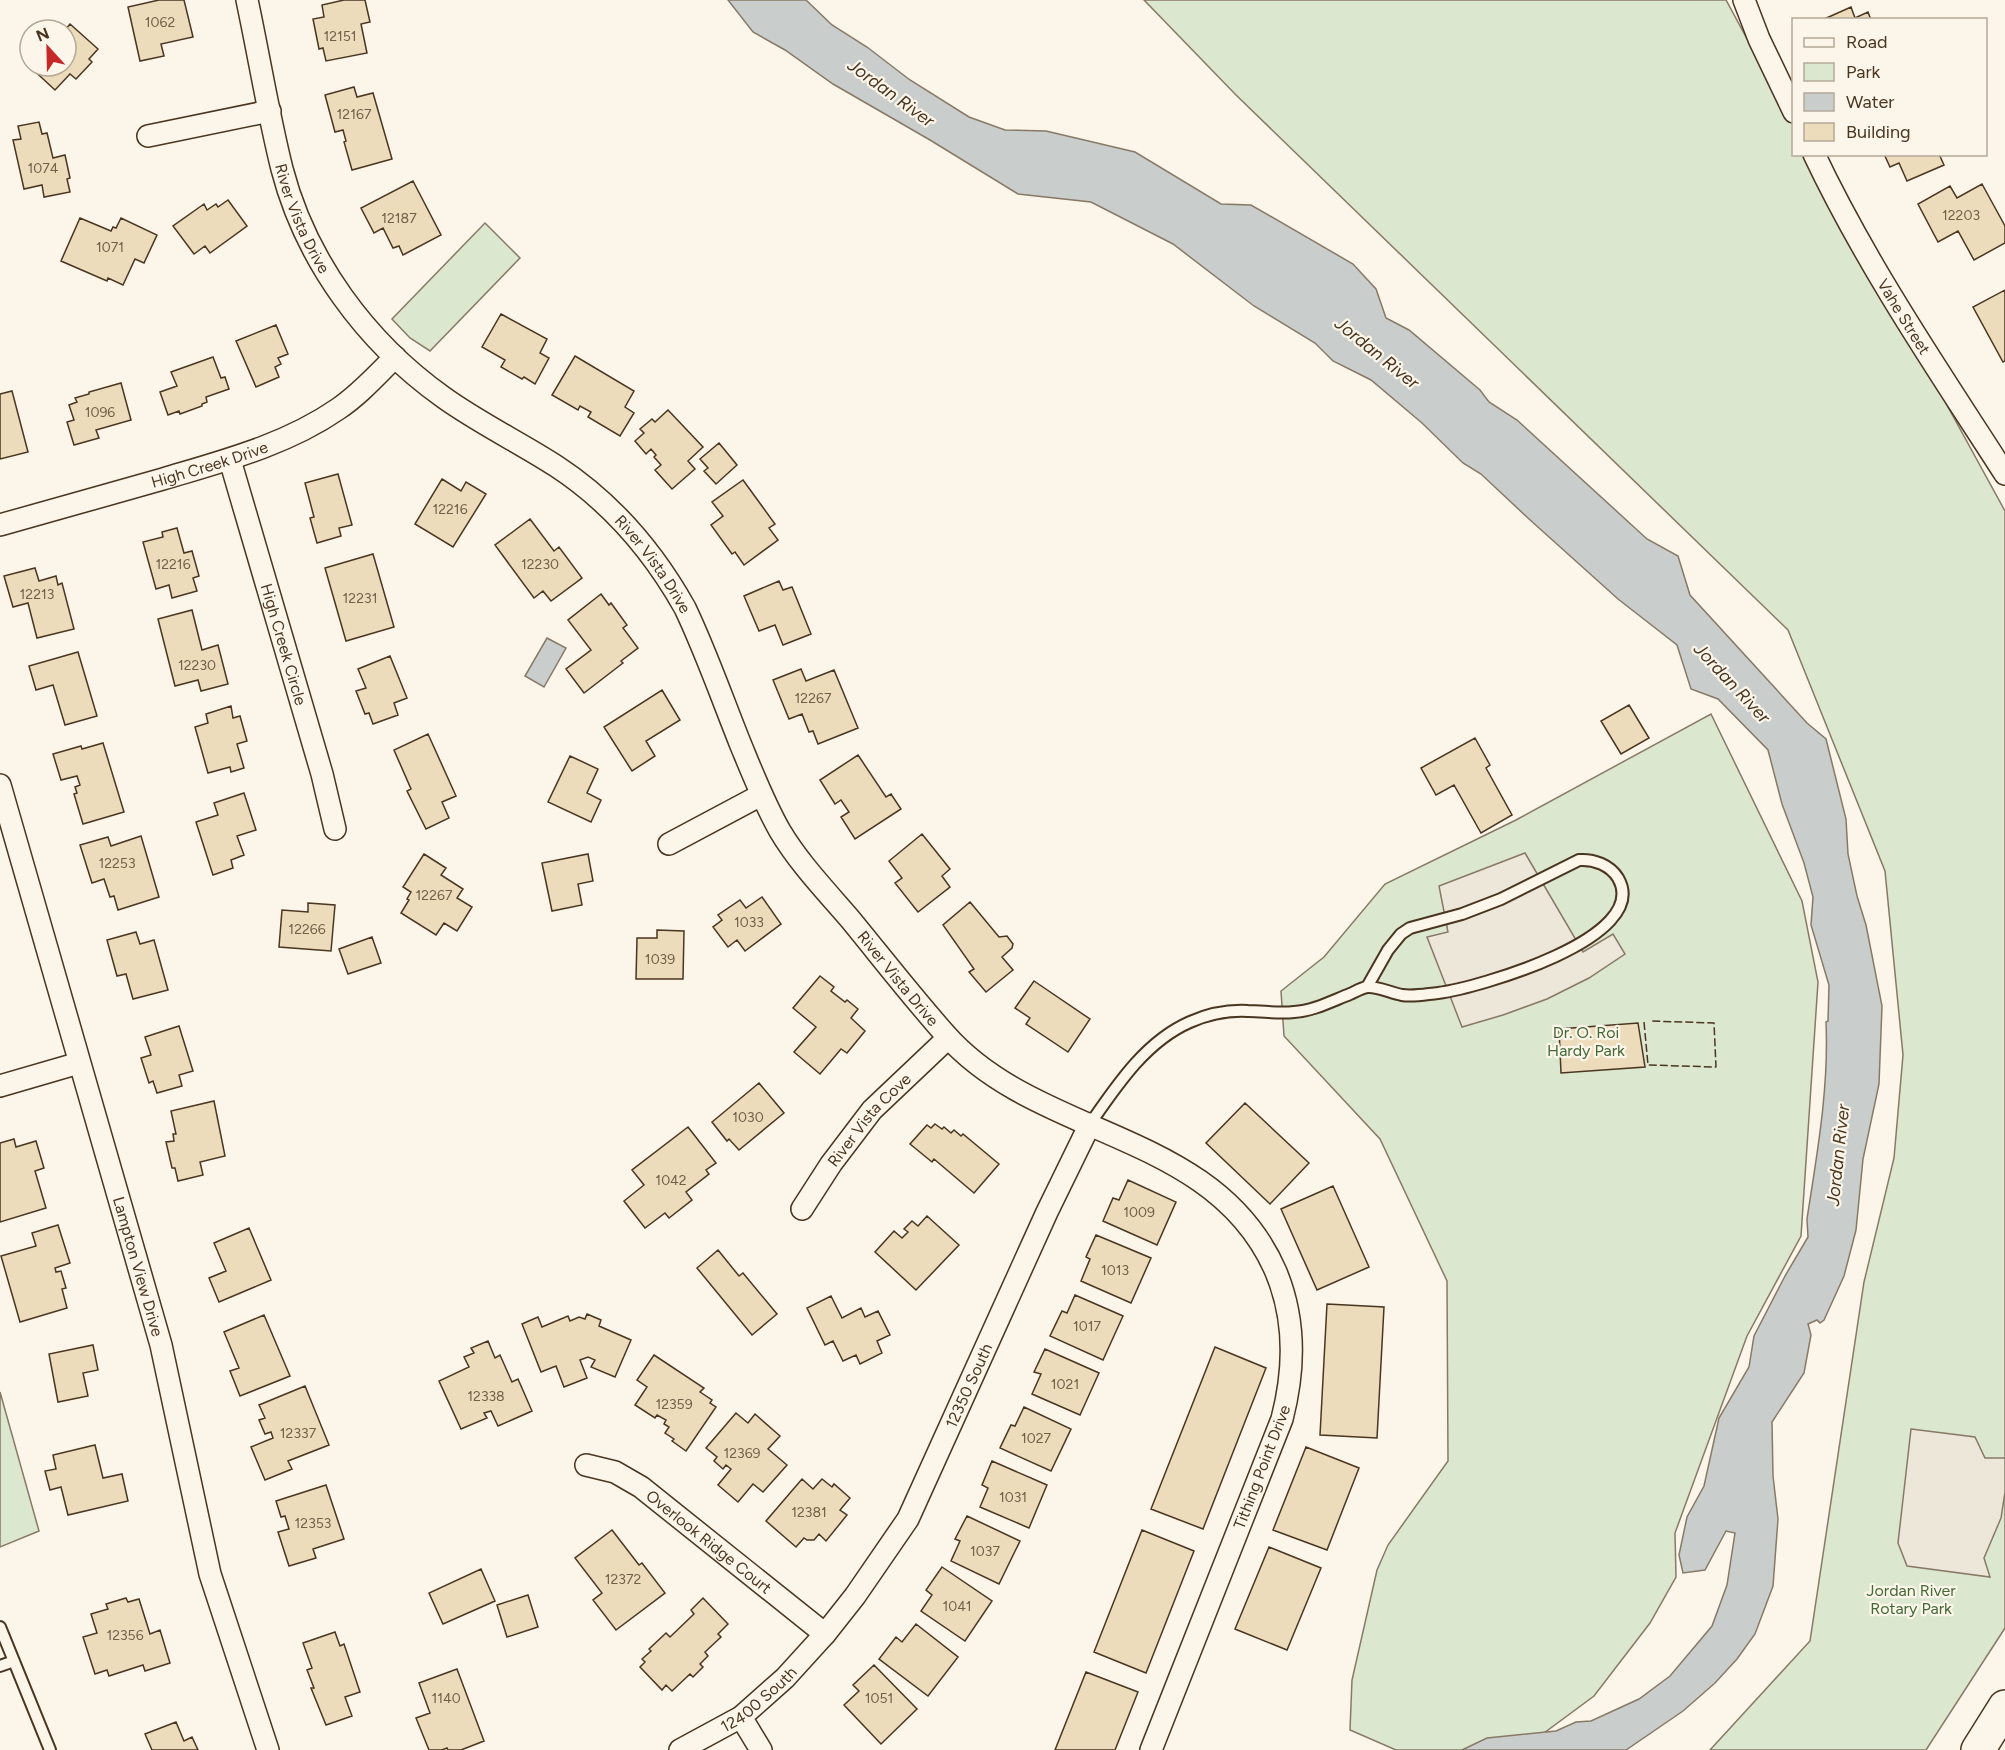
<svg xmlns="http://www.w3.org/2000/svg" width="2005" height="1750" viewBox="0 0 2005 1750" font-family="Figtree,sans-serif">
	<style>
		.green { fill: #dce7d0; stroke: #887966; stroke-width: 1.5 }
		.parking { fill: #ede7d9; stroke: #887966; stroke-width: 1.5 }
		.water { fill: #c9cecd; stroke: #887966; stroke-width: 1.5 }
		.building { fill: #ecdcbc; stroke: #4a3520; stroke-width: 1.5 }
		.lines { fill: none; stroke-linecap: round; stroke-linejoin: round }
		.service-casing { stroke: #4a3520; stroke-width: 14 }
		.minor-casing { stroke: #4a3520; stroke-width: 24 }
		.primary-casing { stroke: #4a3520; stroke-width: 36 }
		.service { stroke: #fbf6e9; stroke-width: 10 }
		.minor { stroke: #fbf6e9; stroke-width: 21 }
		.primary { stroke: #fbf6e9; stroke-width: 33 }
		.fence { stroke: #4a3520; stroke-width: 1.5; stroke-dasharray: 8 3; stroke-linecap: butt }
		.labels { text-anchor: middle; dominant-baseline: central; stroke-width: 4.5; stroke-linejoin: round; paint-order: stroke }
		.number-label { font-size: 14px; fill: #725f47 }
		.street-label { font-size: 16px; fill: #4a3520; stroke: #fbf6e9 }
		.park-label { font-size: 16px; fill: #436837; stroke: #fbf6e9 }
		.water-label { font-size: 18px; font-style: italic; fill: #4a3520; stroke: #fbf6e9 }
	</style>
	<rect width="100%" height="100%" fill="#fbf6e9"/>
	<path class="green" d="M1144 0H1726L1793 124 1794 154 1810 155 2005 511V1628L1926 1750H1710L1810 1641 1864 1282 1894 1158 1903 1055 1885 871 1788 630 1236 95Z
		M485 223 520 258 430 351 410 338 392 319Z
		M1711 714 1802 901 1818 982 1801 1236 1747 1336 1675 1533 1676 1577 1650 1623 1594 1696 1529 1744 1484 1750H1396L1350 1730 1352 1680 1377 1570 1388 1545 1448 1461 1447 1281 1380 1139 1284 1036 1281 991 1324 957 1385 884 1516 820Z
		M0 1392 39 1531 0 1547Z"/>
	<path class="parking" d="M1525 853 1583 952 1613 934 1625 954 1589 978 1547 999 1503 1015 1462 1027 1427 937 1448 932 1439 886Z
		M1911 1429 1975 1437 1985 1458H2005V1492L2001 1518 1984 1558 1990 1577 1907 1566 1898 1543Z"/>
	<path class="water" d="M728 0H806L832 25 867 47 910 80 969 117 1005 130 1046 131 1135 152 1221 204 1251 205 1353 264 1376 289 1386 318 1409 330 1480 390 1489 402 1517 420 1647 539 1678 556 1690 595 1807 723 1826 739 1846 819 1848 854 1857 896 1866 925 1882 1006 1879 1084 1863 1159 1856 1230 1844 1276 1824 1320 1820 1323 1817 1320 1808 1324 1811 1335 1804 1373 1772 1422 1773 1476 1778 1519 1773 1586 1755 1634 1737 1659 1715 1683 1683 1711 1626 1750H1462L1487 1738 1556 1731 1576 1722 1591 1721 1639 1699 1670 1676 1712 1626 1727 1585 1735 1533 1726 1531 1705 1570 1683 1573 1679 1555 1687 1517 1704 1486 1719 1418 1749 1367 1754 1336 1785 1276 1808 1237 1807 1219C1817 1154 1829 1089 1826 1022L1828 1021 1829 985 1811 925 1813 897 1804 863 1782 804 1768 750 1718 699 1691 689 1677 645 1618 599 1529 519 1481 474 1463 463 1422 423 1371 380 1333 361 1315 343 1254 306 1173 244 1091 202 1018 194 930 140 833 84 785 50 753 32Z
		M547 638 566 648 544 687 525 676Z"/>
	<path class="building" d="M159 0H184L193 37 161 44 164 56 140 61 128 7Z
		M344 0H365L370 22 361 24 367 53 326 61 323 48 319 49 313 19 324 17 322 5Z
		M1851 7 1855 18 1868 12 1871 20H1822Z
		M70 24 98 49 89 59 92 62 76 79 70 74 55 90 28 65 30 63V66H66L65 30Z
		M354 87 357 97 373 93 392 159 352 170 344 142 346 141 343 130 335 132 325 95Z
		M39 122 42 134 47 133 53 158 65 155 70 178 67 179 70 192 44 197 42 185 24 189 13 140 21 139 18 126Z
		M1884 154H1939L1944 165 1907 181 1899 163 1890 167Z
		M413 181 441 235 403 255 399 246 393 248 383 228 374 233 361 208Z
		M1982 184 2005 226V243L1974 260 1958 231 1938 242 1918 204 1950 186 1957 198Z
		M228 200 247 226 210 253 205 246 194 254 173 226 204 204 207 210 216 204 218 207Z
		M80 218 111 231 113 227 116 228 121 218 157 235 144 263 135 259 123 285 108 278 107 281 61 261Z
		M2005 290V361L2003 362 1973 307Z
		M501 314 547 339 540 353 549 358 535 384 524 377 522 379 501 367 505 360 482 347Z
		M276 325 288 354 278 358 281 364 275 367 279 377 256 387 236 341Z
		M575 356 634 391 625 407 634 413 620 436 588 417 591 412 580 406 578 410 552 395Z
		M213 357 221 378 225 377 229 389 206 397 207 402 202 404V406L180 414 179 411 168 415 160 392 177 386 171 372Z
		M121 383 131 420 96 430 99 438 74 445 67 422 74 420 69 405 77 402 75 398 89 394V392Z
		M12 391 28 452 0 459V394Z
		M668 410 703 447 688 461 695 469 672 489 655 470 661 465 654 457 656 455 651 449 646 454 635 441 644 433 640 429 652 419 655 422Z
		M719 443 737 465 716 484 704 471 708 468 700 459Z
		M338 474 352 525 339 528 341 536 317 543 310 518 314 517 305 483Z
		M442 479 461 491 466 482 486 494 453 547 415 524Z
		M743 480 775 524 769 528 778 540 744 565 735 552 732 554 711 525 723 516 712 502Z
		M530 519 554 551 559 547 582 578 551 601 543 591 534 598 495 545Z
		M177 528 184 553 192 551 199 576 193 578 197 591 172 598 169 585 156 589 143 542 163 537 162 532Z
		M373 554 394 627 346 641 325 568Z
		M35 568 39 581 56 576 58 585 62 583 74 629 37 638 28 603 13 607 4 576Z
		M779 581 783 590 792 587 811 634 783 645 775 625 759 631 744 596Z
		M601 594 609 605 611 603 627 625 623 628 638 648 621 661 623 663 584 693 566 669 591 650 568 620Z
		M192 610 202 650 218 645 228 684 201 691 198 680 175 686 158 619Z
		M78 652 97 716 65 725 53 685 36 690 29 666Z
		M390 656 407 698 394 703 398 715 373 724 369 713 365 714 356 691 366 688 358 669Z
		M801 669 806 681 834 670 858 728 818 744 813 731 809 732 802 714 789 719 773 680Z
		M662 690 680 720 646 741 655 756 632 771 604 727Z
		M1629 705 1649 738 1621 754 1601 721Z
		M231 706 233 718 240 716 247 741 237 744 244 768 231 772 230 767 208 773 195 727 208 723 206 714Z
		M428 734 456 796 442 802 449 818 426 829 407 791 411 789 394 750Z
		M1475 738 1490 765 1486 768 1512 815 1481 833 1454 785 1436 795 1421 768Z
		M103 743 124 812 83 824 74 794 77 793 75 787 80 785 77 776 61 780 53 754 81 746 82 749Z
		M858 755 886 797 891 794 901 809 855 839 841 817 849 812 841 800 835 804 820 780Z
		M570 756 598 769 587 793 601 800 591 822 548 802Z
		M244 793 256 830 237 836 244 855 231 860 233 868 213 875 196 822 218 815 214 803Z
		M922 834 950 869 942 876 950 887 918 912 895 883 902 878 889 861Z
		M141 836 159 897 118 910 114 896 110 897 104 879 92 883 80 845 108 837 111 846Z
		M424 854 446 868 441 875 463 889 457 898 472 907 457 931 444 923 436 935 401 913 409 900 407 899 411 892 403 887Z
		M588 854 593 881 578 884 582 905 552 911 542 863Z
		M762 897 781 924 745 951 737 940 728 947 713 927 722 920 718 915 740 900 746 908Z
		M970 902 999 937 1007 936 1013 944 1012 948 1002 957 1013 970 986 992 969 972 974 969 943 925Z
		M308 903 335 905 331 951 279 947 282 910 308 912Z
		M657 930 684 931 683 979H636L637 938H657Z
		M136 932 140 944 154 940 168 990 133 999 126 974 117 976 107 940Z
		M372 937 381 963 348 974 339 949Z
		M820 976 834 987 831 991 845 1002 847 1000 858 1009 851 1018 865 1031 847 1053 841 1049 820 1074 794 1052 816 1027 793 1008Z
		M1034 981 1090 1019 1068 1052 1026 1024 1030 1018 1015 1008Z
		M1638 1023 1645 1067 1561 1073 1559 1029Z
		M179 1026 193 1071 179 1075 182 1086 157 1093 153 1081 149 1083 141 1058 151 1055 145 1037Z
		M759 1083 784 1113 739 1150 729 1139 727 1141 712 1122Z
		M214 1101 225 1156 200 1162 203 1175 178 1181 175 1168H172L166 1142 174 1141 173 1134H176L171 1111Z
		M1245 1103 1309 1163 1270 1204 1206 1143Z
		M935 1124 942 1129 944 1127 951 1133 954 1130 961 1136 963 1134 999 1164 974 1193 934 1159 932 1162 910 1144 927 1125 931 1128Z
		M688 1127 716 1163 706 1170 709 1174 686 1192 692 1200 669 1218 665 1213 645 1228 624 1201 644 1185 632 1170Z
		M14 1139 16 1147 36 1141 44 1168 35 1171 46 1208 0 1222V1143Z
		M1128 1180 1176 1202 1157 1245 1103 1221 1113 1198 1119 1200Z
		M1333 1186 1369 1267 1317 1290 1281 1209Z
		M927 1216 959 1245 916 1290 875 1252 894 1231 902 1238 908 1232 904 1229 912 1221 918 1226Z
		M58 1225 70 1263 55 1268 56 1272 61 1271 66 1288 62 1289 67 1308 20 1322 1 1256 36 1246 32 1233Z
		M249 1228 271 1280 219 1302 209 1278 226 1271 214 1243Z
		M1096 1235 1151 1258 1131 1303 1081 1281 1090 1259 1086 1257Z
		M718 1250 739 1276 743 1273 777 1314 752 1335 697 1268Z
		M1075 1295 1123 1316 1103 1360 1050 1336 1062 1311 1067 1313Z
		M831 1296 842 1318 861 1308 865 1317 878 1311 890 1335 877 1341 882 1353 860 1364 856 1355 843 1361 833 1341 825 1345 807 1308Z
		M1327 1304 1384 1307 1377 1438 1320 1435Z
		M587 1314 601 1320 599 1326 631 1340 615 1377 591 1367 595 1360 588 1357 580 1360 587 1378 564 1387 556 1366 541 1372 522 1324 538 1317 542 1327 568 1316 570 1321 579 1317 585 1319Z
		M264 1315 290 1376 240 1396 230 1371 239 1368 224 1332Z
		M488 1341 495 1358 500 1355 512 1382 518 1379 532 1411 498 1426 491 1411 484 1413 487 1418 461 1429 439 1381 469 1367 464 1357 474 1353 471 1348Z
		M93 1345 98 1370 83 1373 88 1396 58 1402 49 1354Z
		M1215 1347 1266 1368 1203 1529 1151 1509Z
		M1045 1349 1099 1373 1080 1415 1032 1394 1041 1374 1034 1372Z
		M654 1355 704 1388 700 1392 712 1400 710 1403 716 1407 686 1451 672 1441 674 1439 665 1433 669 1427 664 1424 666 1420 657 1415 655 1418 635 1405 647 1387 637 1380Z
		M305 1386 329 1445 288 1461 292 1469 265 1480 251 1447 273 1438 271 1432 265 1434 259 1420 265 1418 259 1405Z
		M1024 1407 1071 1429 1051 1471 1000 1448 1011 1425 1015 1426Z
		M736 1413 748 1423 755 1414 780 1436 768 1449 787 1465 763 1492 753 1484 738 1502 718 1485 731 1469 726 1465 723 1469 714 1461 717 1457 706 1448Z
		M95 1445 103 1478 122 1474 128 1501 68 1515 61 1487 50 1490 45 1471 56 1469 53 1455Z
		M1306 1447 1359 1468 1327 1550 1273 1530Z
		M992 1461 1047 1485 1029 1528 980 1507 988 1488 982 1485Z
		M802 1479 813 1489 822 1479 832 1487 834 1484 850 1498 840 1510 847 1515 826 1541 819 1534 814 1540H807L804 1538 796 1547 766 1521Z
		M326 1485 344 1539 313 1549 316 1558 289 1566 278 1532 289 1529 285 1516 281 1517 276 1501Z
		M967 1516 1020 1541 999 1584 951 1561 960 1541 955 1539Z
		M612 1530 639 1565 642 1563 665 1593 616 1630 593 1600 602 1593 575 1558Z
		M1142 1530 1194 1551 1146 1673 1094 1652Z
		M1269 1547 1321 1568 1287 1650 1235 1629Z
		M942 1567 992 1601 965 1641 921 1611 932 1595 926 1590Z
		M481 1569 495 1601 443 1624 429 1593Z
		M528 1595 538 1627 507 1637 497 1605Z
		M126 1598 128 1602 139 1599 150 1634 160 1630 170 1663 145 1671 143 1665 109 1676 107 1670 95 1674 83 1637 97 1633 91 1614 108 1609 106 1604Z
		M703 1598 728 1624 718 1634 721 1637 705 1652 708 1656 700 1664 703 1667 693 1677 690 1674 672 1691 666 1685 662 1690 640 1667 645 1662 642 1659 651 1651 649 1649 666 1633 670 1637 694 1614 691 1610Z
		M916 1624 958 1657 928 1696 879 1659 896 1637 902 1642Z
		M335 1632 340 1646 344 1644 360 1692 345 1697 352 1716 326 1725 311 1688H314L307 1670 312 1668 303 1643Z
		M874 1665 917 1709 881 1744 844 1705 859 1691 853 1685Z
		M457 1669 484 1741 461 1750H448L447 1748 442 1750H429L416 1718 430 1713 419 1683Z
		M1086 1672 1138 1692 1115 1750H1055Z
		M176 1722 184 1741 192 1737 198 1750H152L145 1734Z"/>
	<g class="lines">
		<defs>
			<path id="service" d="M1090 1124C1117 1085 1146 1041 1190 1022 1208 1014 1229 1010 1248 1011 1263 1011 1279 1014 1294 1012 1313 1011 1332 1001 1350 994 1355 992 1361 988 1367 987 1377 986 1391 993 1402 995 1413 997 1427 994 1438 993 1477 988 1653 938 1618 878 1610 865 1594 859 1579 860L1501 899 1462 914 1410 928 1401 934 1388 950 1367 987
				M0 1627 50 1750
				M0 1666 14 1661"/>
			<g id="minor">
				<path id="s1" d="M247 0C259 56 268 113 282 169 306 261 366 342 443 397 479 423 519 442 556 466 611 502 653 551 685 608 706 652 722 698 740 743 752 772 764 803 780 831 799 863 826 891 850 919 882 958 913 998 946 1035 1039 1140 1215 1130 1276 1272 1296 1320 1295 1369 1282 1419L1151 1750"/>
				<path d="M1744 0 1759 39 1794 112"/>
				<path d="M148 136 270 111"/>
				<path id="s2" d="M1814 154C1867 266 1938 370 2005 474"/>
				<path id="s3" d="M230 460 322 774 335 829"/>
				<path id="s4" d="M0 525C54 510 109 494 163 479 223 461 286 445 338 409 359 395 377 375 395 357"/>
				<path id="s5" d="M0 785 161 1345 210 1574 268 1750"/>
				<path d="M669 844 761 795"/>
				<path d="M0 1086 79 1063"/>
				<path id="s6" d="M802 1209 831 1164 872 1110 948 1038"/>
				<path id="s7" d="M586 1465 615 1472 641 1487 825 1634"/>
				<path d="M741 1717 761 1750"/>
				<path id="s8" d="M680 1750 741 1717 785 1678 825 1634 855 1596 908 1519 1047 1212 1090 1124"/>
			</g>
			<path id="primary" d="M1978 1750 2005 1707"/>
		</defs>
		<use href="#service" class="service-casing"/>
		<use href="#minor" class="minor-casing"/>
		<use href="#primary" class="primary-casing"/>
		<use href="#service" class="service"/>
		<use href="#minor" class="minor"/>
		<use href="#primary" class="primary"/>
		<path class="fence" d="M1644 1022 1648 1065 1716 1067 1714 1023 1650 1021"/>
	</g>
	<g class="labels">
		<g class="number-label">
			<text x="160" y="22">1062</text>
			<text x="340" y="36">12151</text>
			<text x="354" y="114">12167</text>
			<text x="43" y="168">1074</text>
			<text x="1961" y="215">12203</text>
			<text x="399" y="218">12187</text>
			<text x="110" y="247">1071</text>
			<text x="100" y="412">1096</text>
			<text x="450" y="509">12216</text>
			<text x="173" y="564">12216</text>
			<text x="540" y="564">12230</text>
			<text x="37" y="594">12213</text>
			<text x="360" y="598">12231</text>
			<text x="197" y="665">12230</text>
			<text x="813" y="698">12267</text>
			<text x="117" y="863">12253</text>
			<text x="434" y="895">12267</text>
			<text x="749" y="922">1033</text>
			<text x="307" y="929">12266</text>
			<text x="660" y="959">1039</text>
			<text x="748" y="1117">1030</text>
			<text x="671" y="1180">1042</text>
			<text x="1139" y="1212">1009</text>
			<text x="1115" y="1270">1013</text>
			<text x="1087" y="1326">1017</text>
			<text x="1065" y="1384">1021</text>
			<text x="486" y="1396">12338</text>
			<text x="674" y="1404">12359</text>
			<text x="298" y="1433">12337</text>
			<text x="1036" y="1438">1027</text>
			<text x="742" y="1453">12369</text>
			<text x="1013" y="1497">1031</text>
			<text x="809" y="1512">12381</text>
			<text x="313" y="1523">12353</text>
			<text x="985" y="1551">1037</text>
			<text x="623" y="1579">12372</text>
			<text x="957" y="1606">1041</text>
			<text x="125" y="1635">12356</text>
			<text x="446" y="1698">1140</text>
			<text x="879" y="1698">1051</text>
		</g>
		<g class="street-label">
			<text stroke="none"><textPath href="#s1" startOffset="226">River Vista Drive</textPath></text>
			<text stroke="none"><textPath href="#s2" startOffset="186">Vahe Street</textPath></text>
			<text stroke="none"><textPath href="#s4" startOffset="218">High Creek Drive</textPath></text>
			<text stroke="none"><textPath href="#s1" startOffset="729">River Vista Drive</textPath></text>
			<text stroke="none"><textPath href="#s3" startOffset="192">High Creek Circle</textPath></text>
			<text stroke="none"><textPath href="#s1" startOffset="1215">River Vista Drive</textPath></text>
			<text stroke="none"><textPath href="#s6" startOffset="112">River Vista Cove</textPath></text>
			<text stroke="none"><textPath href="#s5" startOffset="501">Lampton View Drive</textPath></text>
			<text stroke="none"><textPath href="#s8" startOffset="476">12350 South</textPath></text>
			<text transform="translate(1262 1467) rotate(-69)">Tithing Point Drive</text>
			<text stroke="none"><textPath href="#s7" startOffset="147">Overlook Ridge Court</textPath></text>
			<text stroke="none"><textPath href="#s8" startOffset="94">12400 South</textPath></text>
		</g>
		<g class="park-label">
			<text x="1586" y="1032">Dr. O. Roi<tspan x="1586" dy="18">Hardy Park</tspan></text>
			<text x="1911" y="1590">Jordan River<tspan x="1911" dy="18">Rotary Park</tspan></text>
		</g>
		<g class="water-label">
			<text transform="translate(891 93) rotate(36)">Jordan River</text>
			<text transform="translate(1377 353) rotate(39)">Jordan River</text>
			<text transform="translate(1732 683) rotate(47)">Jordan River</text>
			<text transform="translate(1838 1155) rotate(-84)">Jordan River</text>
		</g>
	</g>
	<rect x="1792" y="18" width="195" height="138" fill="#fbf6e9" stroke="#b4a999" stroke-width="1.5"/>
	<rect x="1804" y="38" width="30" height="9" fill="#fbf6e9" stroke="#b4a999" stroke-width="1.5"/>
	<text x="1846" y="48" font-size="18" fill="#4a3520">Road</text>
	<rect x="1804" y="63" width="30" height="18" fill="#dce7d0" stroke="#b4a999" stroke-width="1.5"/>
	<text x="1846" y="78" font-size="18" fill="#4a3520">Park</text>
	<rect x="1804" y="93" width="30" height="18" fill="#c9cecd" stroke="#b4a999" stroke-width="1.5"/>
	<text x="1846" y="108" font-size="18" fill="#4a3520">Water</text>
	<rect x="1804" y="123" width="30" height="18" fill="#ecdcbc" stroke="#b4a999" stroke-width="1.5"/>
	<text x="1846" y="138" font-size="18" fill="#4a3520">Building</text>
	<g transform="translate(48 48) rotate(338)"><circle r="28" fill="#fbf6e9" stroke="#b4a999" stroke-width="1.5"/>
	<path d="M0-4.5L10 22L0 15L-10 22Z" fill="#c62828"/>
	<text y="-9" font-size="16" font-weight="bold" text-anchor="middle" fill="#4a3520">N</text>
	</g>
</svg>
